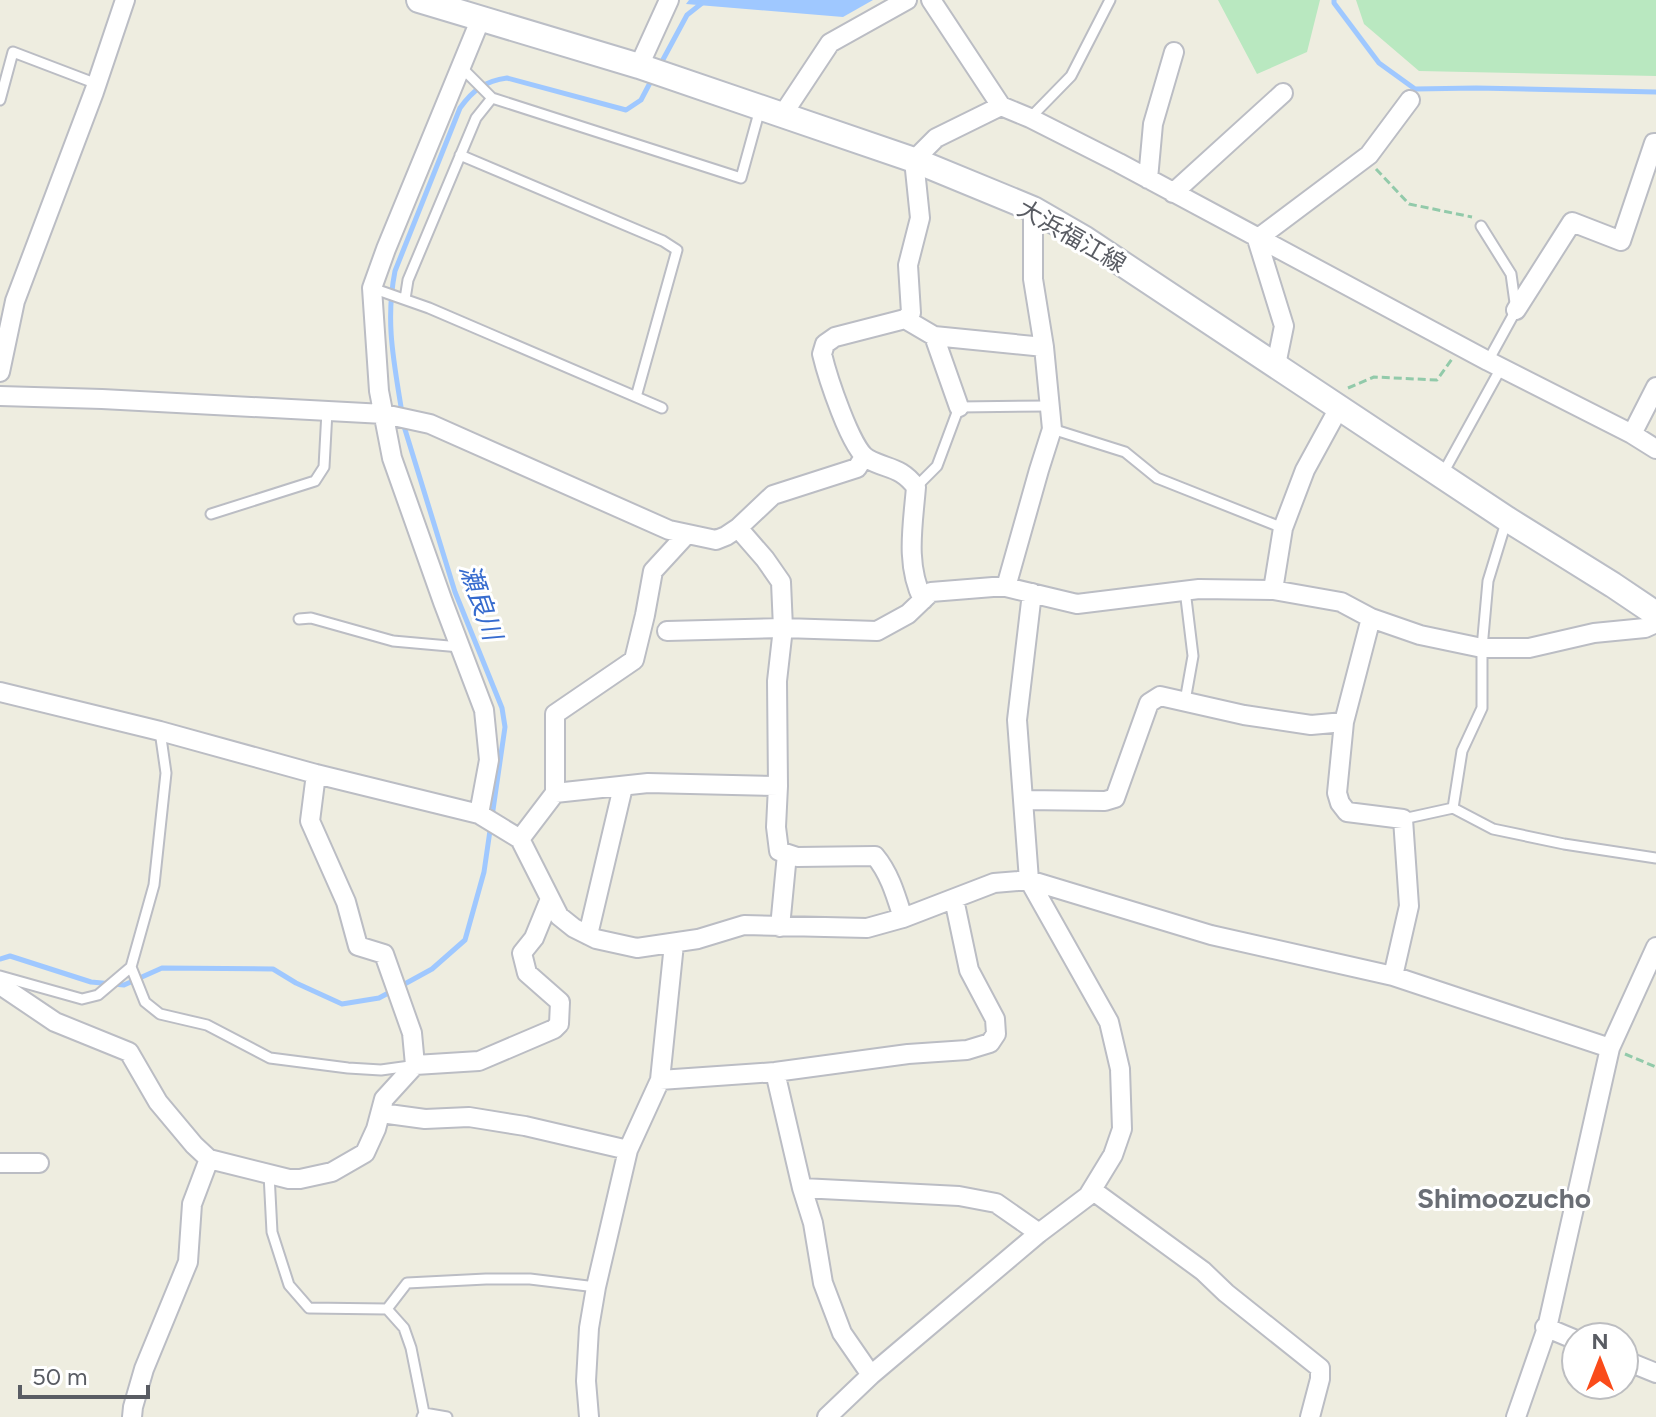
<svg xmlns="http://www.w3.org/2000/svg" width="1656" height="1417" viewBox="0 0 1656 1417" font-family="Figtree,'Noto Sans JP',sans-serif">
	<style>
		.green { fill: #b9e8c0 }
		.water { fill: #9fc8ff }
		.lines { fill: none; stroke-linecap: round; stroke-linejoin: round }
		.stream { stroke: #9fc8ff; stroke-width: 5 }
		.service-casing { stroke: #bbbdc4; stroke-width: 13 }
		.minor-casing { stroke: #bbbdc4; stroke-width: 22 }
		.secondary-casing { stroke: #bbbec6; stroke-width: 28 }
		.path { stroke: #92caaa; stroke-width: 3; stroke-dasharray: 8 4; stroke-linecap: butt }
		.service { stroke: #fff; stroke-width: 9 }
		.minor { stroke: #fff; stroke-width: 18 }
		.secondary { stroke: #fff; stroke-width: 24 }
		.labels { text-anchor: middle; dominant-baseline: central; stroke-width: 6; stroke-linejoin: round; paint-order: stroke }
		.street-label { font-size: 24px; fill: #595c63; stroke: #fff }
		.water-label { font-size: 26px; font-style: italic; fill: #366bce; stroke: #fff }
		.quarter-label { font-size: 28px; font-weight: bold; fill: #6a6e75; stroke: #fff }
	</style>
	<rect width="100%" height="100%" fill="#eeede0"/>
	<path class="green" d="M1218 0H1320L1307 52 1257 74Z
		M1356 0H1656V76L1419 71 1364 24Z"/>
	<path class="water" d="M689 0H873L843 17 686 4Z"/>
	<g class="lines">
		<path class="stream" d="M1334 0V3L1379 63 1415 89 1476 88 1656 92
			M659 67 687 15 706 0
			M402 413C394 362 385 322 395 271L460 108C473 90 485 81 507 78L626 110 641 100 652 79
			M0 959 10 956 91 982 124 985 162 968 273 969 296 983 342 1004 379 998 392 991
			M401 986 432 969 465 940 484 872 505 727 502 708 455 592 403 423"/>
		<defs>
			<path id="service" d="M461 67 492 98 741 178 760 109
				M0 100 13 52 97 84
				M1030 118 1071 76 1110 0
				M460 155 663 241 677 250 636 397
				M1481 226 1511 274 1516 310 1488 361
				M372 288 429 308 662 408
				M405 299 408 280 476 118 492 98
				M1052 429 1125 452 1157 478 1283 528
				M1442 475 1501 368
				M916 487 937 466 959 407 1050 406
				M211 514 315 481 324 467 327 411
				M1185 590 1193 656 1185 701
				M299 619 311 618 393 641 460 647
				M1453 808 1493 829 1564 844 1656 858
				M1403 819 1453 808 1462 751 1482 708V648L1488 581 1507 519
				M131 967 145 1002 160 1014 207 1025 270 1058 348 1068 381 1070 410 1066
				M0 976 82 999 98 995 131 967 154 885 166 773 160 731
				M269 1174 272 1232 289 1285 309 1308 387 1309 404 1328 411 1348 424 1413 422 1417
				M387 1309 407 1283 486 1279H530L596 1287
				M424 1413 447 1417"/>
			<path id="minor" d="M931 0 1001 106
				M639 66 669 0
				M783 114 830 43 907 0
				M1148 179 1153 124 1174 52
				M1173 193 1283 93
				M1516 310 1572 222 1621 241 1654 143H1656
				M905 319 934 336 1044 347
				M934 336 959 407
				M1276 365 1284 326 1257 239 1369 155 1410 100
				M0 372 15 301 94 92 125 0
				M0 396 102 399 384 414 430 424 669 530 716 540 726 536 738 528 773 495 857 468 864 457
				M1632 434 1656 387
				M738 528 765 559 781 582 783 628 777 681 778 786 776 827 779 851 797 857 875 856C890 874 896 896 903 918
				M1006 587 1039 470 1052 429 1044 347 1033 279V209
				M1273 590 1283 528 1305 470 1340 406
				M923 600C905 564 913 525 916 487 900 466 888 470 868 459 851 450 827 375 822 354L825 344 835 337 905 319 911 313 908 265 920 218 914 160 936 138 1001 106 1030 118 1119 163 1488 361 1632 434 1656 449
				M1371 618 1344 722 1337 793 1340 803 1347 812 1403 819 1409 906 1393 976
				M667 631 783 628 877 631 908 614 931 592 993 587H1006L1077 604 1199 589 1273 590 1341 602 1371 618 1420 635 1482 648H1529L1594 633 1645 628 1656 623
				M0 692 160 731 316 774 479 814 520 839 559 916 574 928 596 939 637 948 698 939 744 925 867 928 903 918 994 883 1029 880 1211 935 1393 976 1610 1048
				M316 774 310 821 346 902 358 946 384 954 412 1033 415 1065
				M555 793 648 783 778 786
				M1024 800 1105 801 1115 798 1149 703 1160 696 1244 715 1311 725 1344 722
				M479 814 489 760 484 710 443 602 392 458 379 391 372 288 386 249 481 18
				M520 839 555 793V714L634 660 645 615 653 571 687 534
				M780 927 787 854
				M588 935 623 787
				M0 985 55 1022 129 1052 158 1102 194 1145 209 1159 289 1179H300L332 1172 365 1153 376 1129 384 1099 415 1065 479 1061 554 1029 559 1024 560 1002 527 973 522 953 534 938 550 899
				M775 1072 802 1188 813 1223 823 1283 842 1333 871 1375
				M660 1080 775 1072 908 1054 967 1050 990 1043 996 1034 995 1019 969 970 954 899
				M381 1113 425 1119 469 1117 525 1126 628 1150
				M0 1163H39
				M802 1188 959 1196 996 1203 1039 1233
				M1092 1190 1203 1271 1226 1293 1320 1368V1379L1310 1417
				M1545 1327 1576 1340
				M1624 1360 1656 1373
				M132 1417 133 1407 144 1369 188 1262 192 1204 209 1159
				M589 1417 586 1381 589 1328 596 1287 628 1150 660 1080 674 944
				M827 1417 871 1375 1039 1233 1088 1196 1113 1155 1122 1129 1120 1069 1109 1022 1029 880 1017 720 1032 593
				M1516 1417 1547 1328 1610 1048 1656 947"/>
			<path id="secondary" d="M419 0 639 66 914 160 1033 209 1085 239 1507 519 1613 585 1656 614"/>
		</defs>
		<use href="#service" class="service-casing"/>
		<use href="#minor" class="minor-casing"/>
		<use href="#secondary" class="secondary-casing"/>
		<path class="path" d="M1376 169 1409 204 1472 217
			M1348 388 1374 377 1437 380 1452 359
			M1625 1054 1656 1067"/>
		<use href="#service" class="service"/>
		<use href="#minor" class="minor"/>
		<use href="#secondary" class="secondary"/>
	</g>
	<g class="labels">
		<g class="street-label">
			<text transform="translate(1072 236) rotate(30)">大浜福江線</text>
		</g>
		<g class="water-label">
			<text transform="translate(481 602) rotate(71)">瀬良川</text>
		</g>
		<g class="quarter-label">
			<text x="1504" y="1198">Shimoozucho</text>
		</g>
	</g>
	<g transform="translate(1600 1361)"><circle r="38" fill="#ffffff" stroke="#bdbec1" stroke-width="2"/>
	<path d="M0-6L14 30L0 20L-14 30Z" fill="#fa4b1a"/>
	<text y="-12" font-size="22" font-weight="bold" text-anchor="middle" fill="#595c63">N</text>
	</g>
	<path d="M20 1385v12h128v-12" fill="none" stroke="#595c63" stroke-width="4"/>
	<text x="32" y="1385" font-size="24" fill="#595c63" stroke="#ffffff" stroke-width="6" paint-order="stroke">50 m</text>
</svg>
